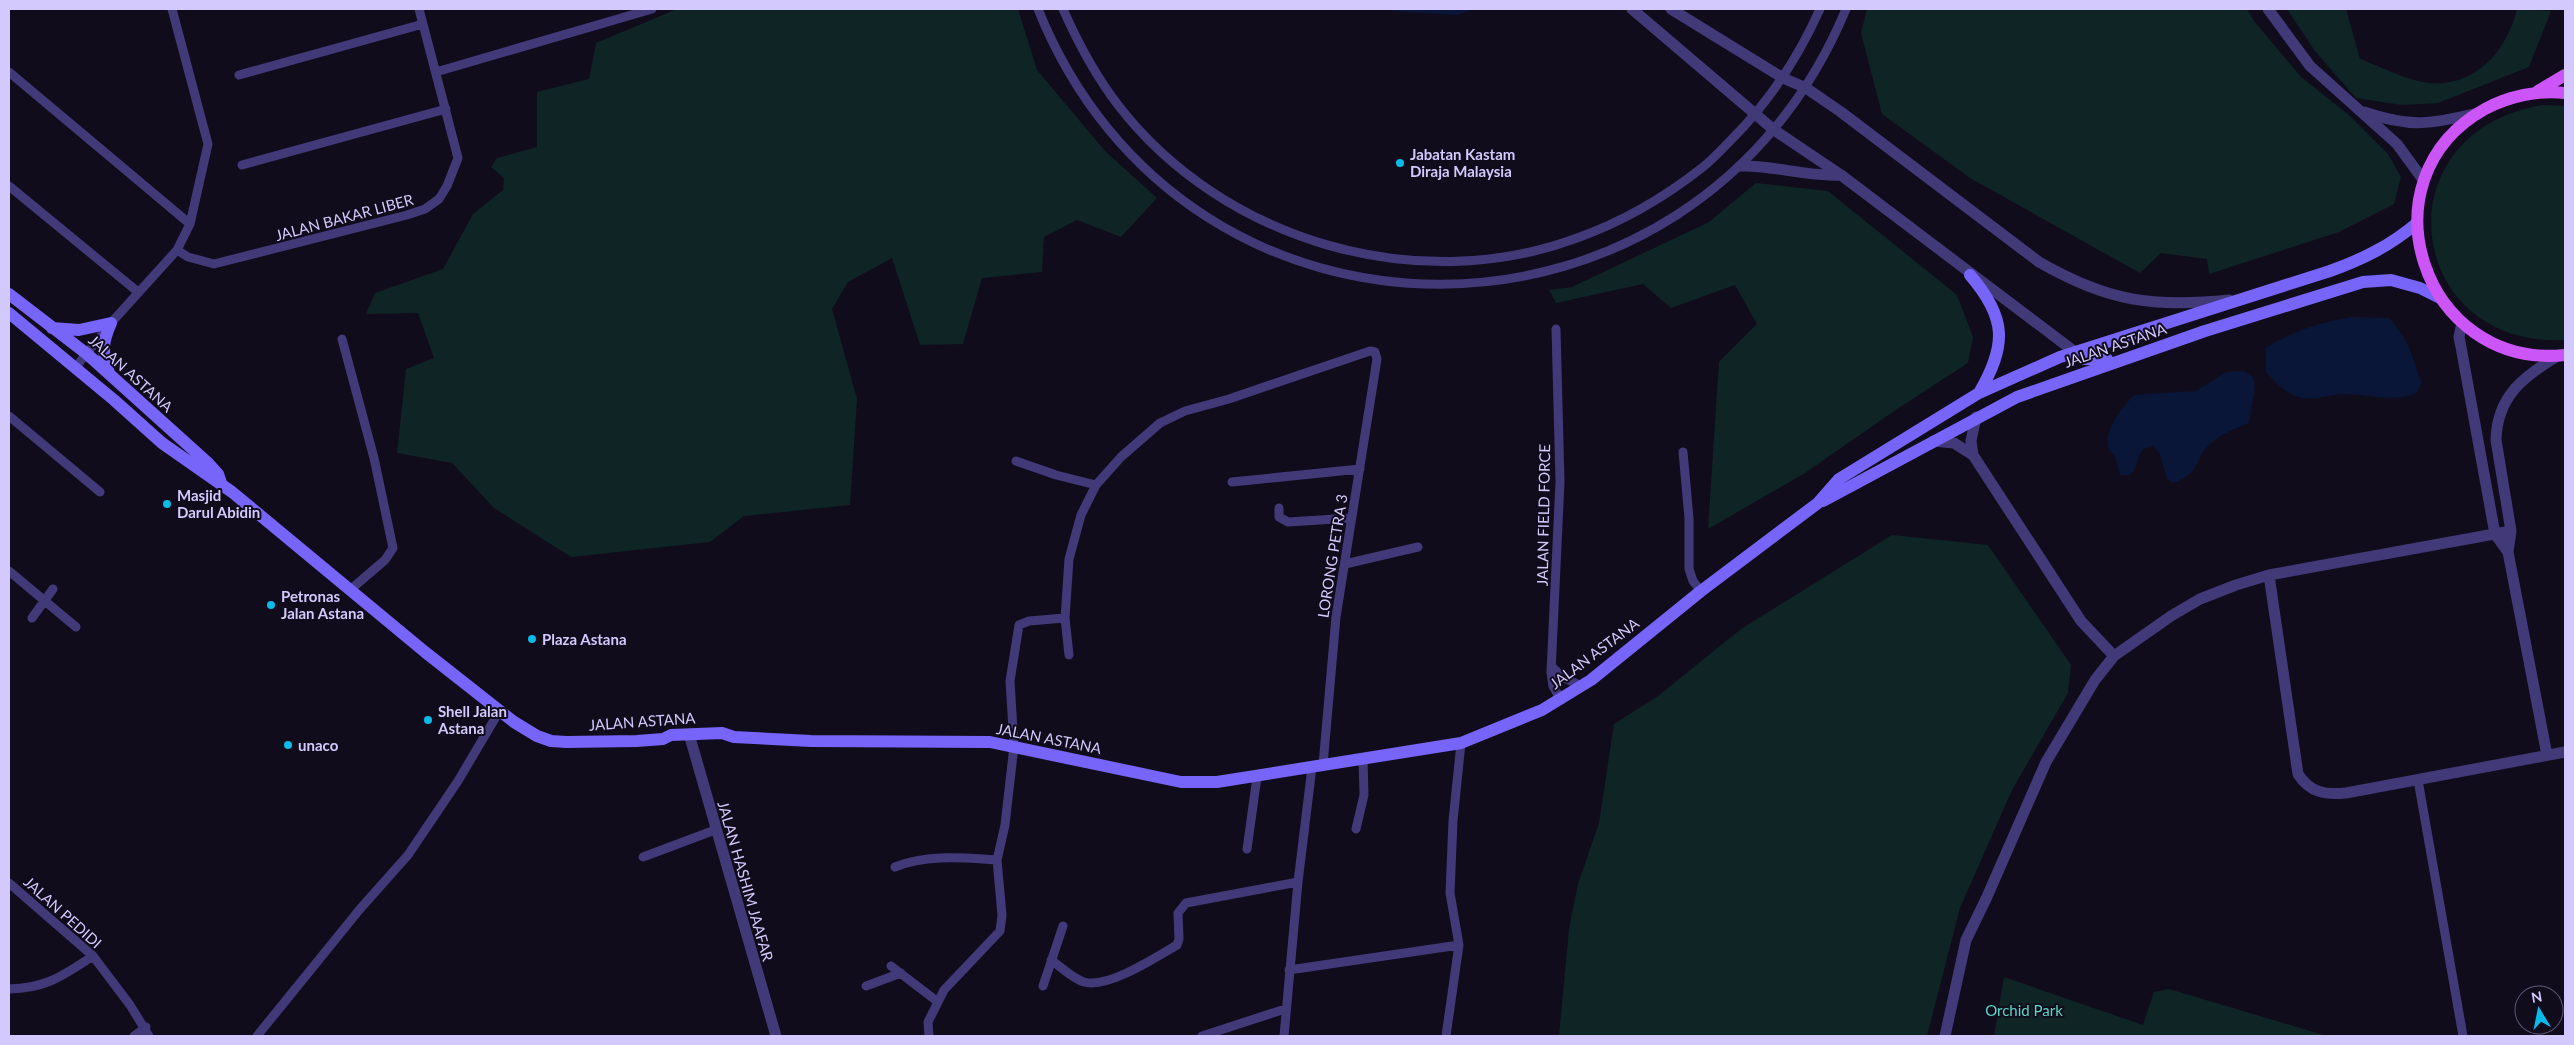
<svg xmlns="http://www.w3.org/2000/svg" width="2574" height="1045" viewBox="0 0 2574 1045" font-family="Lato,sans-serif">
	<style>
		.green { fill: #0f2425 }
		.water { fill: #0a1637 }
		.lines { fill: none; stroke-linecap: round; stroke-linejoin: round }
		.minor { stroke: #423979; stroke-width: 9 }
		.tertiary { stroke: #423979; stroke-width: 11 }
		.secondary { stroke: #7764f9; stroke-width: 12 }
		.primary { stroke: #cc55f8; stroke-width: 12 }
		.poi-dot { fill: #09bbe8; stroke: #100c1c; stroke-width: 2 }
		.labels { text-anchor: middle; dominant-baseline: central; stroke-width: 4; stroke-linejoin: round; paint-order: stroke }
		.poi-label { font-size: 15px; font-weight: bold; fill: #d4c9fd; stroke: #100c1c; text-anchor: start }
		.street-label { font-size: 15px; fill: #d4c9fd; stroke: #100c1c }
		.park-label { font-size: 15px; fill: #59d9c6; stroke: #100c1c }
	</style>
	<rect width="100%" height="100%" fill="#100c1c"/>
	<path class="green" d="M677 9H1018L1037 70 1105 151 1157 198 1121 237 1077 220 1044 237 1042 272 982 278 963 344 920 345 892 258 848 282 832 309 857 399 850 505 744 516 710 542 571 557 494 508 452 463 397 453 406 369 434 358 418 313 366 314 375 293 443 269 473 214 503 190 504 178 491 167 497 158 537 147V92L589 79 596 43Z
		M1867 9H2247L2254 21 2301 77 2349 115 2388 154 2401 177 2394 204 2339 232 2209 274 2207 259 2161 253 2140 273 1970 178 1882 114 1861 33Z
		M2287 9H2346L2360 59C2379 66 2398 76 2418 81 2468 93 2506 56 2517 9L2551 11 2529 67 2438 103 2402 105 2356 98 2315 51Z
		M2542 105 2565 106 2564 340C2405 348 2378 133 2542 105Z
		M1756 183 1828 191 1957 295 1973 337 1968 363 1897 409 1805 473 1708 529 1719 362 1757 324 1735 285 1671 308 1643 284 1556 303 1549 290 1572 287 1709 222Z
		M1892 535 1988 545 2071 665 2068 693 2012 790 1960 908 1927 1036H1559L1569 929 1578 884 1599 823 1614 724 1658 696 1741 629Z
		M2004 977 2143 1025 2154 992 2169 989 2327 1036H1994Z"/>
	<path class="water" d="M1387 9H1475L1457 15 1393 11Z
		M2352 317 2389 318C2399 328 2407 342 2412 355 2416 365 2417 373 2422 382L2417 393C2394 402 2373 396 2349 394 2334 393 2318 400 2303 398 2288 396 2276 383 2266 372V348C2292 331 2322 322 2352 317Z
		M2243 371 2253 377 2255 387 2249 423C2236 428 2221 434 2210 444 2191 462 2204 471 2173 483L2167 479 2160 454 2153 446C2134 449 2142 461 2131 474L2121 476C2117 470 2118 463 2115 457 2113 454 2110 451 2108 447 2104 430 2123 406 2134 395L2196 391 2226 372Z"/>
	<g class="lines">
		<path class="minor" d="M1038 9C1186 378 1695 374 1846 9
			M1063 9C1078 43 1095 75 1118 105 1222 240 1416 298 1577 238 1622 222 1665 197 1703 167 1713 159 1722 149 1731 140 1769 102 1798 58 1820 9
			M9 72 190 224
			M436 72 652 9
			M239 75 423 24
			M242 165 446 109
			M9 186 138 292
			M177 250 188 257 214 264 407 215 425 209 439 199 447 186 458 158 419 9
			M1556 329 1560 482 1551 672 1553 686 1561 700
			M342 339 374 458 393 548 385 560 350 590
			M75 368 111 323 177 250 190 224 208 144 172 9
			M9 416 100 492
			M1683 452 1689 518V569L1693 581 1701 591
			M1232 482 1360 469
			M1096 485 1121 457 1160 423 1185 411 1229 399 1370 351 1375 352 1377 359 1336 617 1323 765
			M1279 508V517L1288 522 1352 518
			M1345 564 1418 547
			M9 571 76 627
			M32 618 53 589
			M1065 618 1069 655
			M1551 666 1564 678 1582 686
			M2418 780 2463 1036
			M1356 829 1364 795 1363 758
			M1247 849 1257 777
			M643 857 715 830
			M895 867C927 854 963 858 997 860
			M9 883 93 956 130 1005 149 1036
			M1051 960C1060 966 1073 979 1084 982 1108 989 1156 957 1177 945L1179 939 1178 913 1186 903 1298 882
			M891 966 938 1002
			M1289 970 1459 945
			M866 986 901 973
			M1043 986 1063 926
			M9 989C47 988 62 976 93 956
			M134 1036 146 1027
			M257 1036 360 909 408 855 458 781 500 710
			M929 1036 928 1022 944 990 1000 931 1002 915 997 860 1005 825 1014 746 1010 681 1019 625 1029 621 1065 618 1069 559 1081 515 1096 485 1056 475 1016 461
			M1202 1036 1285 1009
			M1284 1036 1298 882 1312 767
			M1446 1036 1459 945 1450 893 1453 821 1461 743"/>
		<path class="tertiary" d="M1632 9 1774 130 1841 175 2075 352
			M1671 9 1783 78 1806 88 1841 112 2039 262C2107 301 2152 308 2229 300
			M2268 9 2310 66 2397 144 2424 181
			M2364 112C2411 128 2432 124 2478 113
			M1740 166C1774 165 1807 177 1841 175
			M2462 323 2459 337 2461 347 2495 534 2508 552
			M1976 417 1971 441 1973 455 2081 621 2114 656
			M1933 441 1954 443 1973 455
			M2269 575 2298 774C2310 793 2326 795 2346 793L2565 752
			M689 734 776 1036
			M2547 755 2508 552 2511 531 2496 440C2497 396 2524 376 2559 355
			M1945 1036 1966 940 1986 899 2046 762 2095 680 2114 656 2171 616 2200 599 2236 585 2269 575 2511 531"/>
		<path class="secondary" d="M1970 275C2007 318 2007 345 1979 393
			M9 294 87 354 208 463 218 474 222 486
			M9 313 114 400 162 443 232 492 425 652 514 722 537 736 551 741 566 742 637 741 663 739 671 735 722 733 734 737 811 741 990 742 1181 782H1217L1461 743 1542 710 1591 680 1701 591 1818 503 1839 479 1979 393 2060 357 2330 271C2363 259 2390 246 2417 223
			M52 328 79 330 111 323
			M2075 352 2084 359H2107
			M109 373C102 352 102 343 111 323
			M1823 501 2017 397 2205 331 2363 282 2391 280 2420 288 2440 298"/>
		<path class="primary" d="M2538 91 2565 75
			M2565 93C2538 90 2509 96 2485 109 2359 179 2423 370 2565 355"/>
	</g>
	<g class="poi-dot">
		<circle cx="1400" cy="163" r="5"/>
		<circle cx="167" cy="504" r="5"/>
		<circle cx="271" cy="605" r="5"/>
		<circle cx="532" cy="639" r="5"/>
		<circle cx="428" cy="720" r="5"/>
		<circle cx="288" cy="745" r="5"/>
	</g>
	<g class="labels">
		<g class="poi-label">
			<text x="1410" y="154">Jabatan Kastam<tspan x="1410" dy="17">Diraja Malaysia</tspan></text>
			<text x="177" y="495">Masjid<tspan x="177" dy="17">Darul Abidin</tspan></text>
			<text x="281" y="596">Petronas<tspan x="281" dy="17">Jalan Astana</tspan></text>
			<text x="542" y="639">Plaza Astana</text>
			<text x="438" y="711">Shell Jalan<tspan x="438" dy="17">Astana</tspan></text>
			<text x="298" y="745">unaco</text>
		</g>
		<g class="street-label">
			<text transform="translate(344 217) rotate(-15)">JALAN BAKAR LIBER</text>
			<text transform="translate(2115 345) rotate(-19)">JALAN ASTANA</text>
			<text transform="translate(131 373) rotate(42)">JALAN ASTANA</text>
			<text transform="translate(1543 515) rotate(-89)">JALAN FIELD FORCE</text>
			<text transform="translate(1332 556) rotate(-81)">LORONG PETRA 3</text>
			<text transform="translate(1594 653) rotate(-37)">JALAN ASTANA</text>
			<text transform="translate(642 721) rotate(-4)">JALAN ASTANA</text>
			<text transform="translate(1049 738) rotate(11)">JALAN ASTANA</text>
			<text transform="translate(746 881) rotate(74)">JALAN HASHIM JAAFAR</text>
			<text transform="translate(63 912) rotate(42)">JALAN PEDIDI</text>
		</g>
		<g class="park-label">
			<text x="2024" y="1010">Orchid Park</text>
		</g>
	</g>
	<rect width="2574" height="1045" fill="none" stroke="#d4c9fd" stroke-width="20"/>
	<g transform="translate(2539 1010) rotate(350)"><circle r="24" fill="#100c1c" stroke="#5e5876"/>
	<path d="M0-4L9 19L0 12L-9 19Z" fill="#09bbe8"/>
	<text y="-8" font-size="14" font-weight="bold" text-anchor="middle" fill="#d4c9fd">N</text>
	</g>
</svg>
